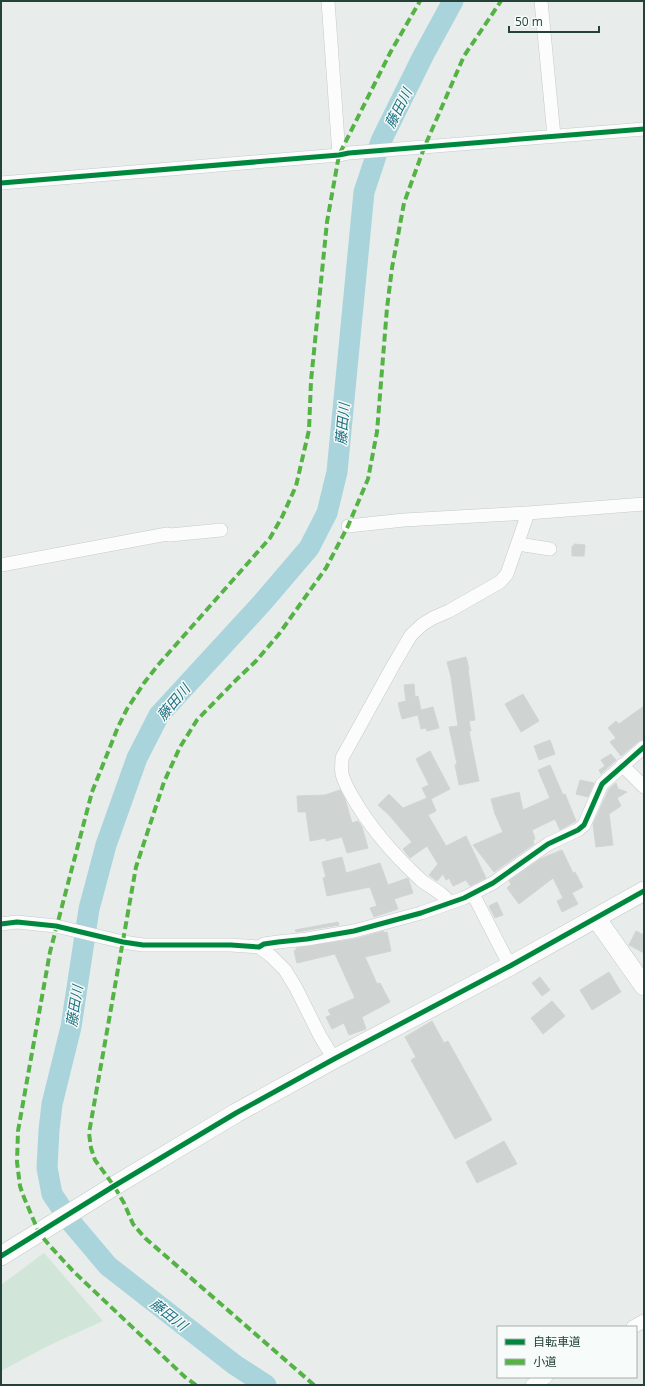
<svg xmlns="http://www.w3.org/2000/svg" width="645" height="1386" viewBox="0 0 645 1386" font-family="'Open Sans','Noto Sans JP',sans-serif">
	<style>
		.green { fill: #d1e6d8 }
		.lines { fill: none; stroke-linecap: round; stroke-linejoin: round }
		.river { stroke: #a9d4db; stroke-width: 21 }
		.building { fill: #cfd4d2; stroke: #d1d6d4 }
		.street-casing { stroke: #c5cac8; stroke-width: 14 }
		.secondary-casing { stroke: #c3cbc8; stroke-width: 20 }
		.street { stroke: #fcfcfc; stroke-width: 13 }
		.secondary { stroke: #fcfcfc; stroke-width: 19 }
		.quiet { stroke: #55b346; stroke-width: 4; stroke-dasharray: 8 4; stroke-linecap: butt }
		.cycleway-casing { stroke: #f7fbf9; stroke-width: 8 }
		.cycleway { stroke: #00873e; stroke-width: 5 }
		.labels { text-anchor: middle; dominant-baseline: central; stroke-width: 3; stroke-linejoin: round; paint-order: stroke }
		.water-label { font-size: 14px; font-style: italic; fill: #1c6f80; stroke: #f7fbf9 }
	</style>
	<rect width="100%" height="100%" fill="#e8edeb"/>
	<path class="green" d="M44 1253 103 1321 48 1346 1 1371V1285Z"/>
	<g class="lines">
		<path class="river" d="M266 1385 235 1365 108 1266 70 1221 52 1194 47 1168 49 1130 52 1104 71 1027 89 909 106 845 137 758 159 715 262 603 309 548 327 513 337 472 364 192 381 141 423 56 453 1"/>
	</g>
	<path class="building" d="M574 544 585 545 584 556H572V546H574Z
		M466 657 469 669H468L475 720 469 721 471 731H469L479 781 459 785 455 765 457 764 449 727 458 726 451 677 447 662Z
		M414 684 415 697 418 696 421 710 433 707 439 728 427 731 426 728 421 729 418 715 402 719 398 703 406 701 404 685Z
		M523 694 539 721 521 732 505 704Z
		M644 706V739L639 741 621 756 610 742 616 738 608 728 616 721 619 724Z
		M550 740 555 754 539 760 534 746Z
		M430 751 450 789 431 799 436 811 428 815 446 846 466 836 486 878 470 886 466 880 453 886 449 878 446 880 443 874 437 881 429 875 438 864 427 846 410 858 403 849 412 842 389 815 378 805 389 794 403 808 427 798 422 788 429 785 416 759Z
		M611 754 616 760 601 774 599 770 605 766 601 760Z
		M550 765 563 795 565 794 576 821 560 830 555 819 532 830 535 839 533 840 534 844 494 872 473 845 503 832 495 814 491 799 519 792 523 810 550 798 538 770Z
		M580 780 594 783 588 797 576 794Z
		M616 783 618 789 627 792 617 798 621 806 609 814 613 845 596 847 593 824 609 789Z
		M340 790 345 799 352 823 358 821 362 827 368 848 347 853 342 837 326 841V838L310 841 306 812H298L297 796 325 795Z
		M562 850 573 873 575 872 583 887 572 893 578 904 562 912 557 901 563 898 553 878 519 904 507 888 511 884 509 881 540 859Z
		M342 857 346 873 380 863 388 885 408 878 413 893 394 899 398 909 374 917 370 908 377 906 370 887 327 896 323 878 326 877 322 862Z
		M497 902 503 915 495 918 489 906Z
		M338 922 339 925 296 932 295 930Z
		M384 931V933L387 932 391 951 365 957 377 984 380 983 390 1002 362 1017 366 1029 349 1035 344 1023 332 1029 326 1017 331 1015 328 1010 355 998 335 954 297 963 294 951 296 950V948L355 939Z
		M636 931 644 935V953L629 945Z
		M609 972 621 992 592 1010 580 990Z
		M540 977 550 990 542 996 532 983Z
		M552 1001 565 1016 543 1034 531 1018Z
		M432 1021 444 1043 448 1041 492 1120 455 1139 411 1060 416 1057 405 1037Z
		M504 1141 517 1164 477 1183 466 1162Z"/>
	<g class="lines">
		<defs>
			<path id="street" d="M328 1 339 155
				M541 1 554 136
				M1 183 339 155 349 153 644 129
				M348 526 404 520 528 513 644 504
				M518 544 550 549
				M1 565 167 534 170 535 221 530
				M622 765 644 787
				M473 894 510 966
				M449 903C444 893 429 887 421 880 394 855 370 828 352 796 348 789 344 782 342 774 341 769 342 763 342 758L394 664 411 635 423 624 433 618 449 611 500 582 507 574 528 513
				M1 924 17 922 56 926 123 942 143 945H231L259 947 264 944 278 942 307 939 354 931 421 913 464 898 493 883 548 844 578 830 584 825 588 816 602 784 644 747
				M259 947 271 956 285 970 296 988 320 1036 334 1059
				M633 1327 644 1321
				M532 1385 546 1377"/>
			<path id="secondary" d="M596 918 644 986
				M1 1256 114 1186 236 1113 334 1059 510 966 644 891"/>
		</defs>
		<use href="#street" class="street-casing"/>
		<use href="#secondary" class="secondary-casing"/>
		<use href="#street" class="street"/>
		<use href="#secondary" class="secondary"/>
		<path class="quiet" d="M196 1385 185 1377 73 1271 50 1246 39 1233 23 1195 20 1186 17 1162 18 1131 50 952 92 792 118 727 127 709 144 683 158 665 270 538 282 517 296 486 309 430 311 381 327 222 339 155 390 53 420 1
			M314 1385 145 1238 133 1224 124 1203 114 1186 95 1160 91 1148 89 1133 136 867 164 782 180 747 197 720 236 680 256 661 279 634 326 568 348 526 368 479 377 432 387 308 392 268 404 203 424 148 464 56 501 1"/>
		<defs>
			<path id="cycleway" d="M1 183 339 155 349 153 644 129
				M1 924 17 922 56 926 123 942 143 945H231L259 947 264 944 278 942 307 939 354 931 421 913 464 898 493 883 548 844 578 830 584 825 588 816 602 784 644 747
				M1 1256 114 1186 236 1113 334 1059 510 966 644 891"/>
		</defs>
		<use href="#cycleway" class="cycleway-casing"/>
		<use href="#cycleway" class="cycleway"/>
	</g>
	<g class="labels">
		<g class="water-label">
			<text transform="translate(398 108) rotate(-63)">藤田川</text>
			<text transform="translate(342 424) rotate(-85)">藤田川</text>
			<text transform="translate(173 702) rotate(-50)">藤田川</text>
			<text transform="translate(74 1006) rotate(-81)">藤田川</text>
			<text transform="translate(169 1314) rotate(38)">藤田川</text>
		</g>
	</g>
	<rect width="645" height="1386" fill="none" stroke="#24423a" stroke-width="4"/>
	<rect x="497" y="1326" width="140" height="52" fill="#f7fbf9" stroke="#a3b1ad"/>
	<rect x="505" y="1339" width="20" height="6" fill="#00873e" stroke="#a3b1ad"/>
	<text x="533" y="1346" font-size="12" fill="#24423a">自転車道</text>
	<rect x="505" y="1359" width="20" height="6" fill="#55b346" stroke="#a3b1ad"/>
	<text x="533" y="1366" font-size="12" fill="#24423a">小道</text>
	<path d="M509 26v6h90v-6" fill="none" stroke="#24423a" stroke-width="2"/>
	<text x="515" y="26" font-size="12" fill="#24423a" stroke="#f7fbf9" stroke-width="3" paint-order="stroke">50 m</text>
</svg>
